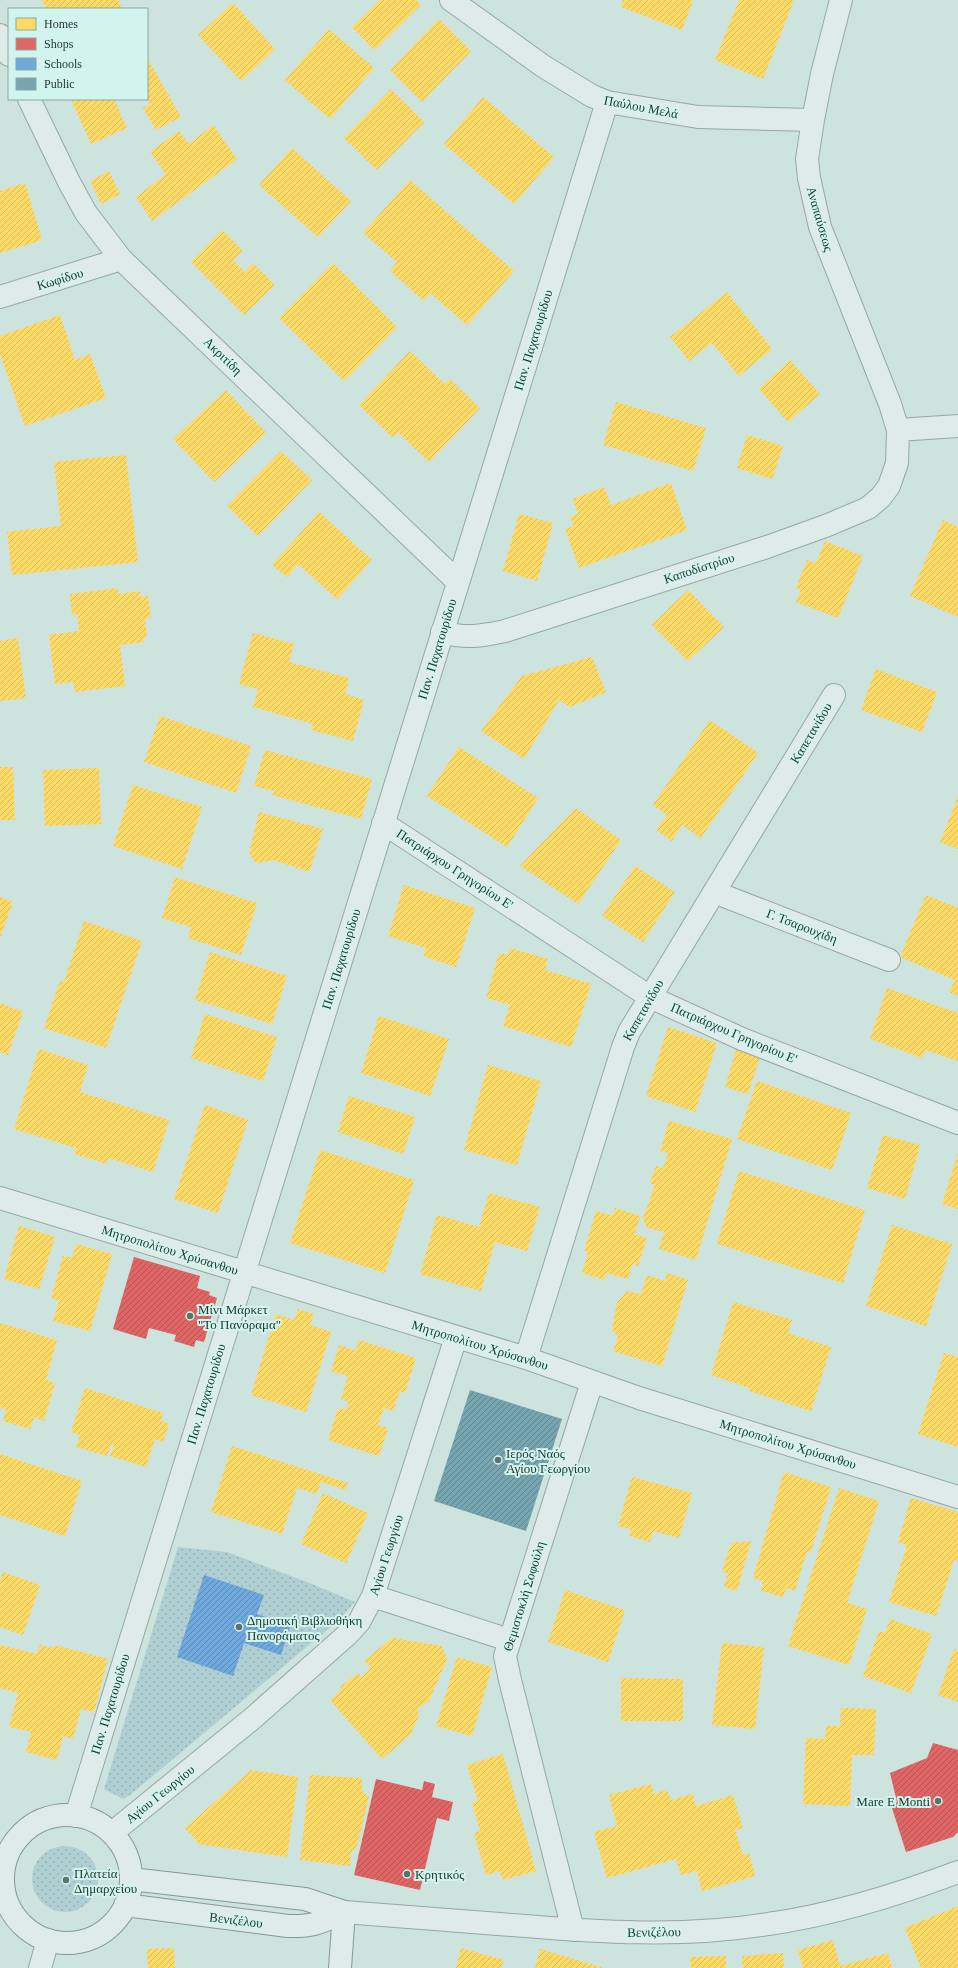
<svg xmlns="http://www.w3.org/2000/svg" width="958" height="1968" viewBox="0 0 958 1968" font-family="'Times New Roman',serif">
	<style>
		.grass { fill: url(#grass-dots) }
		.homes { fill: url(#homes-hatch) }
		.shops { fill: url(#shops-hatch) }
		.schools { fill: url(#schools-hatch) }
		.public { fill: url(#public-hatch) }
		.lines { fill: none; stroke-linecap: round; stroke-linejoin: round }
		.street-casing { stroke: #96a8a3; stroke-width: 24 }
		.secondary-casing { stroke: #869892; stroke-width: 24 }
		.street { stroke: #deebe8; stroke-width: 22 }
		.secondary { stroke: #deebe8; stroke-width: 22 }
		.poi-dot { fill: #5b736a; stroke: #d2f4ee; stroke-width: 1.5 }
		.labels { text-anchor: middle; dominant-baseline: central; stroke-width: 4; stroke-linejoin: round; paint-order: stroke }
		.street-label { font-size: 13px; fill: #1e362c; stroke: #d2f4ee }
		.poi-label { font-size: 13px; fill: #1e362c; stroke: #d2f4ee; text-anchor: start }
	</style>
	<defs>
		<pattern id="grass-dots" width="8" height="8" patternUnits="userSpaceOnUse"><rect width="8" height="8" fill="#afcfd3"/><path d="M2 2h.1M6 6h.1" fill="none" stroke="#96b2b5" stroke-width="1.8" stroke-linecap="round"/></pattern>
		<pattern id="homes-hatch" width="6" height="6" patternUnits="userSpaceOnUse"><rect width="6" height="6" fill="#ffd966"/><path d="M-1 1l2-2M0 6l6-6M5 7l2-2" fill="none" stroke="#dabb59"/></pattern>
		<pattern id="shops-hatch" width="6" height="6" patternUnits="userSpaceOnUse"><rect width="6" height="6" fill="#e06666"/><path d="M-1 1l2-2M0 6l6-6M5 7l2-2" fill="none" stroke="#b55554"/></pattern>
		<pattern id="schools-hatch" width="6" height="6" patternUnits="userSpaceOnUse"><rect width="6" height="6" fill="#6fa8dc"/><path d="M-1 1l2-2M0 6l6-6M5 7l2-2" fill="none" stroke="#5b8ab3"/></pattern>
		<pattern id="public-hatch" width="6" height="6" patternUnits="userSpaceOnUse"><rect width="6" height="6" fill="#76a5af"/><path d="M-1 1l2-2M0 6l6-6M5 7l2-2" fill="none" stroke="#60878f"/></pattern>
	</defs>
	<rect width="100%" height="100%" fill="#cce3de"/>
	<path class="grass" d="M178 1547 227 1552 307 1582 355 1602 340 1619 130 1795 123 1799 104 1789Z
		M32 1879a33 33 0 1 1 66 0a33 33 0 1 1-66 0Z"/>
	<path class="homes" d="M42 0H118L122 9H46Z
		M380 0H416L421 5 374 50 352 27Z
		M623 0H693L682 30 621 7Z
		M739 0H794L763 79 715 60Z
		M233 3 275 49 241 81 198 35Z
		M439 19 471 51 422 102 390 70Z
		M329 29 374 68 330 119 285 80Z
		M149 61 181 117 156 130 143 108 150 104 147 98V62Z
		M391 89 424 122 377 170 344 138Z
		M483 97 554 157 514 204 444 144Z
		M74 99H114L127 128 91 144 71 100Z
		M213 125 237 159 152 221 136 197 166 174 150 152 179 131 189 144Z
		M292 148 351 201 318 237 259 185Z
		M109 171 120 194 101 204 90 181Z
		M410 180 514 271 467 325 430 293 424 301 390 271 397 262 363 233Z
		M25 183 42 240 0 253V191Z
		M222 230 243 251 233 260 245 272 253 263 275 285 244 315 191 262Z
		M333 263 397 327 344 381 279 318Z
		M727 292 772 349 739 376 712 343 689 361 670 337Z
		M60 315 75 360 90 354 106 398 25 426 0 354V336Z
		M410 351 445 384 450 379 480 408 429 462 398 432 393 438 359 405Z
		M790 360 820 394 788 422 759 389Z
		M226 390 266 433 214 482 173 439Z
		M616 402 706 428 693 471 603 445Z
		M747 435 783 446 772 479 737 468Z
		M281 451 312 480 258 536 227 506Z
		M126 455 138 562 12 575 7 532 61 526 54 462Z
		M671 483 687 530 579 568 565 529 574 526 570 517 578 514 573 499 604 487 611 505Z
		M319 512 372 560 337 599 298 564 287 577 272 565Z
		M519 514 553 523 537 581 503 571Z
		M943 520 958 527V617L910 596Z
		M825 541 863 556 838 618 796 602 801 590 796 588 807 560 816 563Z
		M118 588V594L140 591 141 597 148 596 151 617 145 619 147 637 143 638 144 642 120 645 125 686 75 692 73 682 55 684 49 635 79 631 77 614 72 615 70 594Z
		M688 590 724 627 688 661 652 625Z
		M253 633 294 644 289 662 349 678 345 694 364 700 353 741 311 730 313 724 253 707 258 689 239 684Z
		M18 638 26 698 0 701V641Z
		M592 657 606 692 570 707 559 700 524 759 481 731 522 676Z
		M876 669 937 692 922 732 861 710Z
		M160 716 251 746 236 793 144 762Z
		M710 720 758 753 701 838 682 825 672 841 656 830 667 815 653 805Z
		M459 747 538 798 507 847 427 796Z
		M265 750 372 779 361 819 272 795 274 791 254 786Z
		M0 767H13L15 820H0Z
		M99 768 101 824 45 826 43 770Z
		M133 785 202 807 182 869 113 846Z
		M958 797V849L940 842Z
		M576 808 621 840 578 904 520 866Z
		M259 812 323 829 309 872 274 860 256 863 249 853Z
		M635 866 675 892 643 942 602 916Z
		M175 877 257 903 241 955 188 938 191 927 162 918Z
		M404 885 475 908 456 967 423 956 426 948 388 936Z
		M926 895 958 908V996L949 992 955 980 900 957Z
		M0 897 13 902 0 938Z
		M84 921 142 941 106 1048 44 1028 60 981 64 982Z
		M510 948 548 959 545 970 591 984 571 1047 503 1026 510 1005 486 998 499 953 508 955Z
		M210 952 287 976 272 1024 195 1000Z
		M887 988 958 1013V1061L925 1050 922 1058 870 1039Z
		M0 1003 23 1012 8 1055 0 1052Z
		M205 1014 277 1037 263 1081 191 1058Z
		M379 1016 449 1039 430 1096 361 1073Z
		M668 1027 717 1043 695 1112 646 1096Z
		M737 1047 761 1054 748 1094 725 1087Z
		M39 1049 88 1065 80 1092 169 1120 153 1172 108 1158 107 1164 74 1154 76 1148 14 1129Z
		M488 1065 541 1081 517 1165 464 1150Z
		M757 1081 851 1113 832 1170 737 1139Z
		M349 1096 415 1117 403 1154 338 1132Z
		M205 1105 248 1120 218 1213 174 1199Z
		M669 1121 732 1139 696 1260 659 1249 664 1232 647 1228 643 1218 655 1185 650 1183 656 1166 663 1168 668 1153 660 1151Z
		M883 1135 920 1145 905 1199 867 1188Z
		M320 1150 414 1180 385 1273 290 1243Z
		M958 1153V1209L942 1204Z
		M739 1171 865 1210 843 1283 717 1244Z
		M489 1193 540 1207 527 1251 495 1242 481 1291 420 1274 437 1215 479 1227Z
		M615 1208 641 1216 634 1234 647 1238 638 1266 632 1264 628 1279 606 1273 604 1280 582 1273 588 1252 584 1251 596 1211 613 1216Z
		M892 1225 952 1244 926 1326 866 1306Z
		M19 1226 55 1237 39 1289 4 1279Z
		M76 1244 112 1254 90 1331 53 1321 59 1301 51 1298 63 1256 72 1258Z
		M667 1273 688 1280 662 1366 613 1351 618 1337 612 1330 617 1302 627 1291 641 1294 647 1275 665 1281Z
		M733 1302 792 1320 788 1333 831 1347 811 1411 749 1391 750 1388 711 1375Z
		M298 1309 314 1314 310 1325 331 1332 306 1412 251 1395 276 1314 294 1320Z
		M0 1323 57 1340 46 1380 55 1383 44 1421 34 1417 30 1429 3 1421 6 1409 1 1407 0 1411Z
		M359 1340 416 1358 405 1393 400 1391 393 1411 384 1408 378 1425 388 1428 379 1456 328 1440 338 1408 346 1410 349 1402 341 1399 348 1376 331 1371 339 1345 356 1351Z
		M944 1353 958 1357V1447L918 1434Z
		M85 1388 163 1413 161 1421 169 1424 163 1442 155 1439 146 1467 110 1456 114 1445 111 1444 107 1456 76 1447 80 1435 71 1432Z
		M232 1446 348 1483 346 1490 321 1482 317 1494 297 1488 282 1534 211 1512Z
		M0 1454 82 1481 65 1536 0 1515Z
		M784 1472 831 1487 811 1552 807 1551 795 1591 786 1588 783 1597 761 1591 763 1581 753 1578Z
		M632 1477 692 1493 679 1538 653 1531 650 1542 630 1536 631 1529 618 1526Z
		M839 1488 879 1501 847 1603 867 1609 849 1665 788 1646Z
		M323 1493 368 1513 346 1563 301 1544Z
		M911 1498 958 1512V1561L954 1560 936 1616 889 1602 907 1545 898 1542Z
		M751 1541 737 1591 724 1587 728 1573 722 1572 731 1543Z
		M3 1572 40 1585 23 1635 0 1627V1581Z
		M565 1590 625 1610 608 1662 548 1642Z
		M890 1619 932 1634 911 1693 863 1676 879 1631 885 1633Z
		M392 1638 442 1646 447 1659 429 1701 417 1709 419 1716 410 1735 382 1759 330 1700 342 1689 340 1687 358 1673 362 1677 371 1667 364 1661Z
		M722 1643 764 1647 755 1729 712 1725Z
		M0 1645 37 1654 40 1645 54 1648 55 1645 108 1659 94 1712 81 1709 73 1739 63 1736 57 1760 26 1752 31 1732 9 1727 18 1693 0 1688Z
		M954 1649 958 1651V1702L938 1695Z
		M457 1657 492 1667 472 1736 436 1726Z
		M621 1678 683 1679V1721H621Z
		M841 1708 876 1709 874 1755H852L850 1806 803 1804 806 1738 825 1739 826 1726H840Z
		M503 1754 536 1871 503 1880 500 1871 486 1875 474 1833 480 1831 472 1802 478 1801 467 1765Z
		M251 1770 298 1777 287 1857 199 1844 185 1828Z
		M310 1775 362 1778V1791L369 1797 357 1847 351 1852 350 1866 300 1860Z
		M651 1784 654 1794 667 1790 671 1800 693 1794 696 1806 733 1795 743 1828 735 1830 743 1855 749 1853 755 1876 702 1891 697 1871 681 1875 676 1859 607 1878 594 1832 617 1826 609 1795Z
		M958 1906V1968H921L905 1928Z
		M833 1940 840 1966 888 1953 892 1968H803L798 1950Z
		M174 1948 175 1968H148L147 1949Z
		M461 1948 504 1960 501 1968H456Z
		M540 1949 604 1968H535Z
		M783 1953 784 1968H743L742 1956Z
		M726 1956V1968H691L690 1957Z"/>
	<path class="shops" d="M134 1257 200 1276 197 1288 210 1292 209 1295 217 1298 204 1342 196 1340 194 1347 174 1341 176 1335 149 1328 146 1339 113 1329Z
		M933 1743 958 1750V1832L953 1837 906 1852 891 1805 897 1802 890 1773 927 1758Z
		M376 1779 422 1790 424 1781 435 1784 432 1797 453 1802 449 1821 437 1818 420 1890 354 1875Z"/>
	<path class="schools" d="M204 1575 264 1595 257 1614 291 1625 281 1655 244 1643 233 1676 177 1657Z"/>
	<path class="public" d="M470 1390 562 1419 526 1531 434 1501Z"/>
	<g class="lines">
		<defs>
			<path id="street" d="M451 0 543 66 592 96 607 102 698 117 813 120
				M0 35 9 55
				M29 99 69 182 86 213 121 259 458 582
				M0 297 121 259
				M898 430 958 426
				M442 632C466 639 481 636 505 631L767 547 828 525 868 508 881 497 889 486 897 463 898 430 890 404 820 227 809 178 807 159 813 120 822 74 841 0
				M383 823 650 997 742 1039 958 1123
				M714 892 889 960
				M0 1198 526 1358 639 1398 958 1497
				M526 1358 623 1047 629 1032 834 695
				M373 1596 509 1640
				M76 1816 607 102
				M112 1833 253 1718 348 1634 359 1622 373 1596 456 1337
				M344 1912C400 1916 456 1921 512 1925 597 1932 683 1938 768 1924 833 1915 897 1895 958 1872
				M573 1930 510 1680 505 1656 592 1382
				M40 1968 48 1940"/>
			<path id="secondary" d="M3 1879a64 64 0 1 1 128 0a64 64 0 1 1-128 0Z
				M131 1879 305 1899 344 1912
				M125 1905 288 1926C313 1927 322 1922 344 1912
				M340 1968 344 1912"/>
		</defs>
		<use href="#street" class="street-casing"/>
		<use href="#secondary" class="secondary-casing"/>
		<use href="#street" class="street"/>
		<use href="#secondary" class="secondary"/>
	</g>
	<g class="poi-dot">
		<circle cx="190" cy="1316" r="4"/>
		<circle cx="498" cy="1460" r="4"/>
		<circle cx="239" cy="1627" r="4"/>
		<circle cx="938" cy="1801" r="4"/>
		<circle cx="407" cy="1874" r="4"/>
		<circle cx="66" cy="1880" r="4"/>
	</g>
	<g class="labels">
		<g class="street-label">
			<text transform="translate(641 107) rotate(11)">Παύλου Μελά</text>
			<text transform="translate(820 219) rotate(74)">Αναπαύσεως</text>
			<text transform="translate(60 279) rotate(-17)">Κωφίδου</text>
			<text transform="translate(533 340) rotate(-73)">Παν. Παχατουρίδου</text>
			<text transform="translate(223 356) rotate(44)">Ακριτίδη</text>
			<text transform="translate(699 568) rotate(-18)">Καποδίστρίου</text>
			<text transform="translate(437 649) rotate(-73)">Παν. Παχατουρίδου</text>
			<text transform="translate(811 733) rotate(-59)">Καπετανίδου</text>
			<text transform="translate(455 869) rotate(33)">Πατριάρχου Γρηγορίου Ε'</text>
			<text transform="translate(802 926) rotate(21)">Γ. Τσαρουχίδη</text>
			<text transform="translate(341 959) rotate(-73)">Παν. Παχατουρίδου</text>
			<text transform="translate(643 1010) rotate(-60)">Καπετανίδου</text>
			<text transform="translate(734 1033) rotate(23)">Πατριάρχου Γρηγορίου Ε'</text>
			<text transform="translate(170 1250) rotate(17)">Μητροπολίτου Χρύσανθου</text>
			<text transform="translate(480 1345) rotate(17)">Μητροπολίτου Χρύσανθου</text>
			<text transform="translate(206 1394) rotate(-73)">Παν. Παχατουρίδου</text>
			<text transform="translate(788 1444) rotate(17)">Μητροπολίτου Χρύσανθου</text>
			<text transform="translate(386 1555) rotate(-72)">Αγίου Γεωργίου</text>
			<text transform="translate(524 1596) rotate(-73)">Θεμιστοκλή Σοφούλη</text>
			<text transform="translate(110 1704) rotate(-73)">Παν. Παχατουρίδου</text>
			<text transform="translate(160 1794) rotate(-39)">Αγίου Γεωργίου</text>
			<text transform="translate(236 1920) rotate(7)">Βενιζέλου</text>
			<text transform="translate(654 1932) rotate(-1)">Βενιζέλου</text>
		</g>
		<g class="poi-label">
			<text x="198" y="1309">Μίνι Μάρκετ<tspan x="198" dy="15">"Το Πανόραμα"</tspan></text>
			<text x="506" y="1453">Ιερός Ναός<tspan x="506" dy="15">Αγίου Γεωργίου</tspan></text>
			<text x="247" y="1620">Δημοτική Βιβλιοθήκη<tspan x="247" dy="15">Πανοράματος</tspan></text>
			<text x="930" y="1801" text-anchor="end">Mare E Monti</text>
			<text x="74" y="1873">Πλατεία<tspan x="74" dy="15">Δημαρχείου</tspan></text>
			<text x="415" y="1874">Κρητικός</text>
		</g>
	</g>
	<rect x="8" y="8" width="140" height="92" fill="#d2f4ee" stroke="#8aa8a0"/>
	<rect x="16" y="18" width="20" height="12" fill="#ffd966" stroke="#8aa8a0"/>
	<text x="44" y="28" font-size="12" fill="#1e362c">Homes</text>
	<rect x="16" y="38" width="20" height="12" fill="#e06666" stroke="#8aa8a0"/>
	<text x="44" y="48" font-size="12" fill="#1e362c">Shops</text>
	<rect x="16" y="58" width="20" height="12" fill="#6fa8dc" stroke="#8aa8a0"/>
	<text x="44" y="68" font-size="12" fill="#1e362c">Schools</text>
	<rect x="16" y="78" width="20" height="12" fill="#76a5af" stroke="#8aa8a0"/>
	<text x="44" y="88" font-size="12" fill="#1e362c">Public</text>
</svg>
